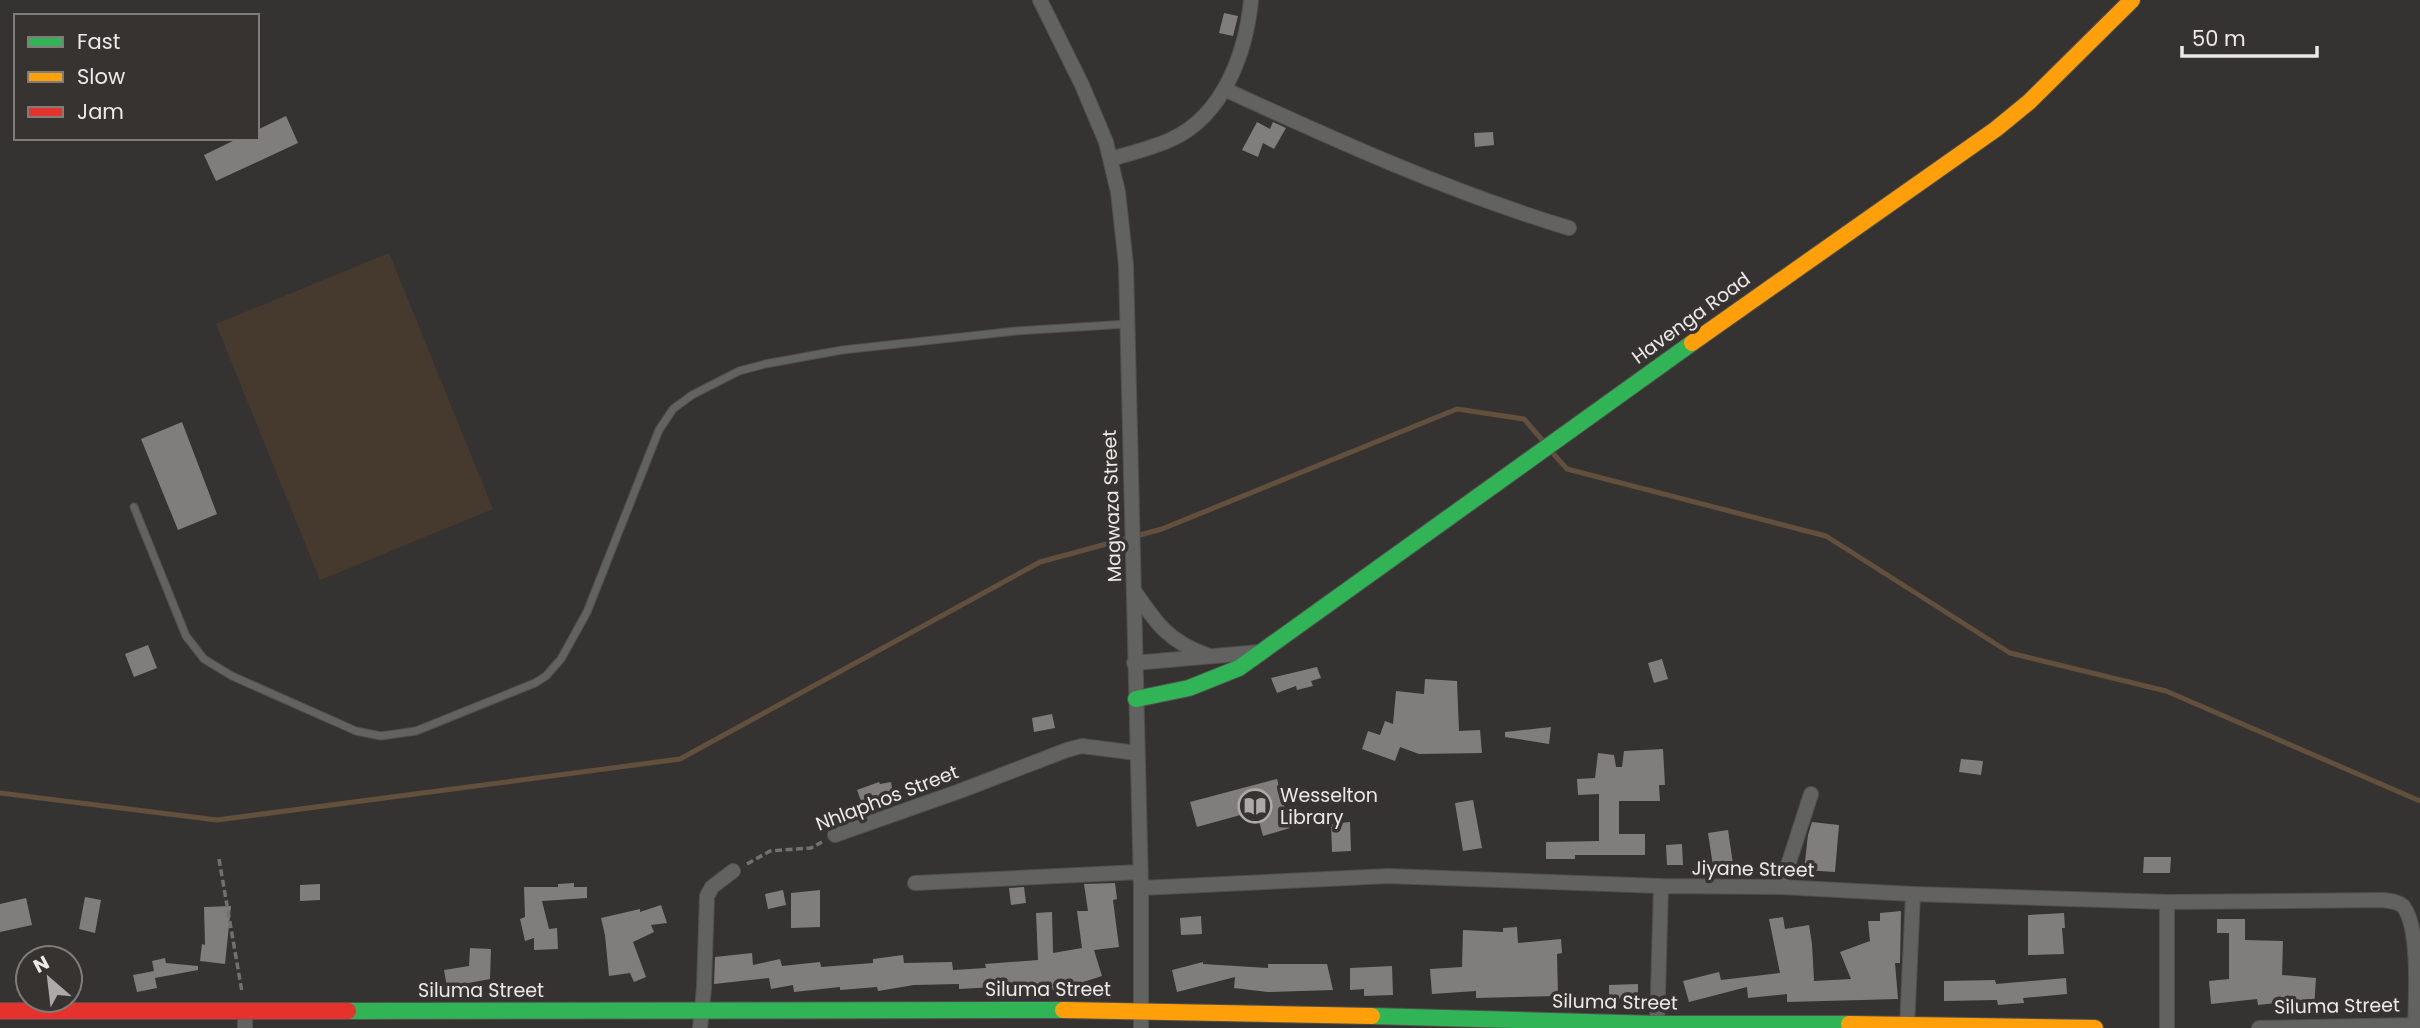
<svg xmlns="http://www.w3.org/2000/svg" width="2420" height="1028" viewBox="0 0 2420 1028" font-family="Poppins,sans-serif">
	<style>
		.green { fill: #463a2e }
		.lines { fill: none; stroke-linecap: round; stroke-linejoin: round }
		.stream { stroke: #62503d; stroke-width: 5 }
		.building { fill: #807e7d }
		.lane-casing { stroke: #51504f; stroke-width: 9 }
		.street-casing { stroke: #51504f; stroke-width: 16 }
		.fast-casing { stroke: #51504f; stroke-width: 18 }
		.slow-casing { stroke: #51504f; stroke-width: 18 }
		.jam-casing { stroke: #51504f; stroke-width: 18 }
		.path { stroke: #717170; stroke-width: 3.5; stroke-dasharray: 7 3.5; stroke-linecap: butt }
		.lane { stroke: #626261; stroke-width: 7 }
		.street { stroke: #626261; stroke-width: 14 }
		.fast { stroke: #30b455; stroke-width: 16 }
		.slow { stroke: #ff9f0a; stroke-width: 16 }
		.jam { stroke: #e5322d; stroke-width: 16 }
		.labels { text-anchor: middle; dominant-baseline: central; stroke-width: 7; stroke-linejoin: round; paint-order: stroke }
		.street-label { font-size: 19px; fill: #eceae8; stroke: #363330 }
		.poi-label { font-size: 19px; fill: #eceae8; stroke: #363330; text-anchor: start }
	</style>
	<rect width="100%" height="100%" fill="#353331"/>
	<path class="green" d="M389 253 493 509 320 580 216 324Z"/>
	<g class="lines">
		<path class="stream" d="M1550 450 1567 469 1826 536 2010 653 2166 691 2420 801
			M0 793 217 820 680 759 1040 562 1162 529 1457 409 1524 419 1544 442"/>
	</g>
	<path class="building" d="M1224 13 1238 16 1233 36 1219 33Z
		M286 116 298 143 216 181 204 155 239 138H257V130Z
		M1257 122 1270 129 1273 122 1286 128 1274 149 1263 143 1258 157 1242 150Z
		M1493 132 1494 145 1475 147 1474 133Z
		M182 422 217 514 178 530 141 439Z
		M148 645 157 668 134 677 125 654Z
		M1662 659 1668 679 1654 683 1648 663Z
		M1317 667 1321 678 1311 681 1313 686 1297 690 1296 686 1277 693 1271 678Z
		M1425 679 1457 681 1459 731 1480 730 1482 753 1419 754 1400 747 1395 761 1362 749 1368 731 1380 735 1385 721 1393 724 1396 691 1424 694Z
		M1052 714 1055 728 1034 732 1032 718Z
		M1551 727 1549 744 1505 737V732Z
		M1663 749 1665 785H1659L1660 801H1619V834H1645V855H1575V859H1546V842L1599 841V794L1578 795 1577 779 1595 778 1598 753 1614 755 1616 767H1622L1624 751Z
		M1961 759 1983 761 1981 775 1959 772Z
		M1277 779 1290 828 1263 836 1258 817 1246 821 1244 814 1197 827 1190 802Z
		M879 782 880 784 891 782 894 799 876 802 879 809 866 814 857 790Z
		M1473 800 1482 848 1463 851 1455 803Z
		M1350 822 1351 851 1332 852 1331 824Z
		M1812 822 1839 825 1835 872 1804 870 1808 835Z
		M1728 830 1733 864 1713 866 1708 833Z
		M1682 844 1683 865H1667L1666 845Z
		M2144 857H2171L2170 873H2143Z
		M574 883V887H587V898L542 901 549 929 557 928 558 949 534 950V938L525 941 520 919 525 917 524 887H558V884Z
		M1115 883 1117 899 1113 900 1119 947 1094 950 1102 976 1080 983V986L1053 990 1052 988 1013 991V986L959 989V984L914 985 878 991 877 987 840 990V987L794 992 793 985 771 989 769 978 714 984 715 957 752 953 753 965 780 959 782 966 820 962 821 967 873 963V959L903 955 904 963 952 962 953 970 986 968 985 964 1038 960 1036 913 1052 912 1053 953 1082 948 1077 911H1088L1084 884Z
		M320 884V900L300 901V885Z
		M1024 887 1026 903 1011 905 1009 888Z
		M783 890 786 905 768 909 765 894Z
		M820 890V927L791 928V893Z
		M85 897 101 900 95 933 79 929Z
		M26 898 32 925 0 932V904Z
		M661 905 667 923 651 925 654 932 633 942 646 977 634 982 630 973 609 976 605 935 601 918 640 909V912Z
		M231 906 225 964 200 961 202 944 205 945 204 907Z
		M1901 911 1900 963H1895L1898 999 1787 1002V994L1748 998 1747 987 1689 1002 1683 981 1719 972 1721 980 1780 973 1769 919 1783 917 1785 929 1809 925 1812 944 1814 981 1851 979 1840 952 1870 941 1868 921H1880V913Z
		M2064 913 2065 928H2062L2064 954 2028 955V915Z
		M1201 916 1202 934 1181 935 1180 918Z
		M2217 919H2245V940L2283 941 2282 975 2316 978 2314 1009 2285 1007V1002L2258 1005 2257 999 2211 1004 2209 981 2229 979V933H2217Z
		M1517 927 1518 943 1561 939 1562 953 1557 954 1558 996 1476 998V991L1432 994 1430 969 1462 967 1463 930 1503 932V928Z
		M470 948 491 949 490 979 447 987 444 970 469 966Z
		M165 958 166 963 198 966V970L155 978 157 988 137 992 133 975 154 971 152 961Z
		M1203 962V964L1268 968V964H1327L1333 990 1268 992 1234 988 1235 977 1177 992 1172 970Z
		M1392 966 1393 995 1364 996V989L1350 990V968Z
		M2066 978 2067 994 2023 998 2024 1003 1998 1005 1997 1000 1944 1001V981L1995 980 1996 984Z
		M1638 984V998L1609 999V985Z"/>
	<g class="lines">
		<defs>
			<path id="lane" d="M134 507 186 636 204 659 232 676 356 731 381 736 416 731 535 683 546 676 561 659 587 612 659 430 673 409 692 395 739 371 765 364 842 350 1016 331 1127 324"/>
			<path id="street" d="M1040 0 1082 85 1106 142 1118 192 1126 265 1141 888V1028
				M1224 89C1337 141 1450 192 1569 228
				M1111 159C1131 153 1153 148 1172 139 1224 115 1246 52 1251 0
				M1135 592C1156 623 1169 642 1207 655
				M1134 663 1260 652
				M835 835 960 791 1067 750 1082 746 1137 753
				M915 883 1140 872
				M1781 887 1811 794
				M1141 888 1388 876 1661 886 1781 887 1913 894 2167 902 2383 900C2390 901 2397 901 2403 906 2420 927 2416 997 2415 1028
				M2167 902V1028
				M245 1011V1028
				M700 1028 704 988 707 896 712 887 733 871
				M1657 1028 1661 886
				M1907 1028 1913 894
				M2259 1028 2415 1025"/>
			<path id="fast" d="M1136 699 1189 688 1239 668 1692 343
				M348 1011 1063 1010
				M1372 1016 1657 1024H1849"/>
			<path id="slow" d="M1692 343 1996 129 2029 102 2132 0
				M1063 1010 1372 1016
				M1849 1024 2095 1028"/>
			<path id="jam" d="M0 1011H348"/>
		</defs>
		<use href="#lane" class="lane-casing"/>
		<use href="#street" class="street-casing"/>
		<use href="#fast" class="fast-casing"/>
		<use href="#slow" class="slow-casing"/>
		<use href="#jam" class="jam-casing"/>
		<path class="path" d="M219 859 242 992
			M747 864 770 851 811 848 822 842"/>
		<use href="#lane" class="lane"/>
		<use href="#street" class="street"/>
		<use href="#fast" class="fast"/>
		<use href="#slow" class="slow"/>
		<use href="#jam" class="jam"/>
	</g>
	<defs>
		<symbol id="library-ring" viewBox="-11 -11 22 22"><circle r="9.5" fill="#363330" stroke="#acaaa8" stroke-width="1.5"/><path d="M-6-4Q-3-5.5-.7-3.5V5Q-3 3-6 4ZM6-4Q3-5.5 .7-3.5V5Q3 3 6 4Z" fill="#acaaa8"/></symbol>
	</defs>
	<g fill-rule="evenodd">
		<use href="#library-ring" x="1236" y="787" width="38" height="38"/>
	</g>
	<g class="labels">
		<g class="street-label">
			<text transform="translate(1691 318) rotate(-36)">Havenga Road</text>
			<text transform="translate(1112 506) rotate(-92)">Magwaza Street</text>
			<text transform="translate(887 798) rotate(-21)">Nhlaphos Street</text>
			<text transform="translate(1753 869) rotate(1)">Jiyane Street</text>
			<text x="1048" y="989">Siluma Street</text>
			<text x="481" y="990">Siluma Street</text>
			<text transform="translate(1615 1002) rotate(1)">Siluma Street</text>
			<text transform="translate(2337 1006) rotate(-1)">Siluma Street</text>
		</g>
		<g class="poi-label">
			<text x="1280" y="795">Wesselton<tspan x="1280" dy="22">Library</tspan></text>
		</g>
	</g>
	<rect x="14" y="14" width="245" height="126" fill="#363330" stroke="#7f7c7a" stroke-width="2"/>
	<rect x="28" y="37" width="35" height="10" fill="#30b455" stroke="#7f7c7a" stroke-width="2"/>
	<text x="77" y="49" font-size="21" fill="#eceae8">Fast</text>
	<rect x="28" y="72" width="35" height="10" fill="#ff9f0a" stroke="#7f7c7a" stroke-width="2"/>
	<text x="77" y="84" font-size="21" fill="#eceae8">Slow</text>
	<rect x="28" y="107" width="35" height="10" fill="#e5322d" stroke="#7f7c7a" stroke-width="2"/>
	<text x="77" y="119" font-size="21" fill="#eceae8">Jam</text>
	<g transform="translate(49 979) rotate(332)"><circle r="33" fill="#363330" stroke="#7f7c7a" stroke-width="2"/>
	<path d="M0-5L12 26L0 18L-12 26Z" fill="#acaaa8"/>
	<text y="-10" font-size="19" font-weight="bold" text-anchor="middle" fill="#eceae8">N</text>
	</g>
	<path d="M2182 46v10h135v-10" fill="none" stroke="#eceae8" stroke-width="3.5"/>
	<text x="2192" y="46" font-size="21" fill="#eceae8" stroke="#363330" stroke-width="5" paint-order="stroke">50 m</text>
</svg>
